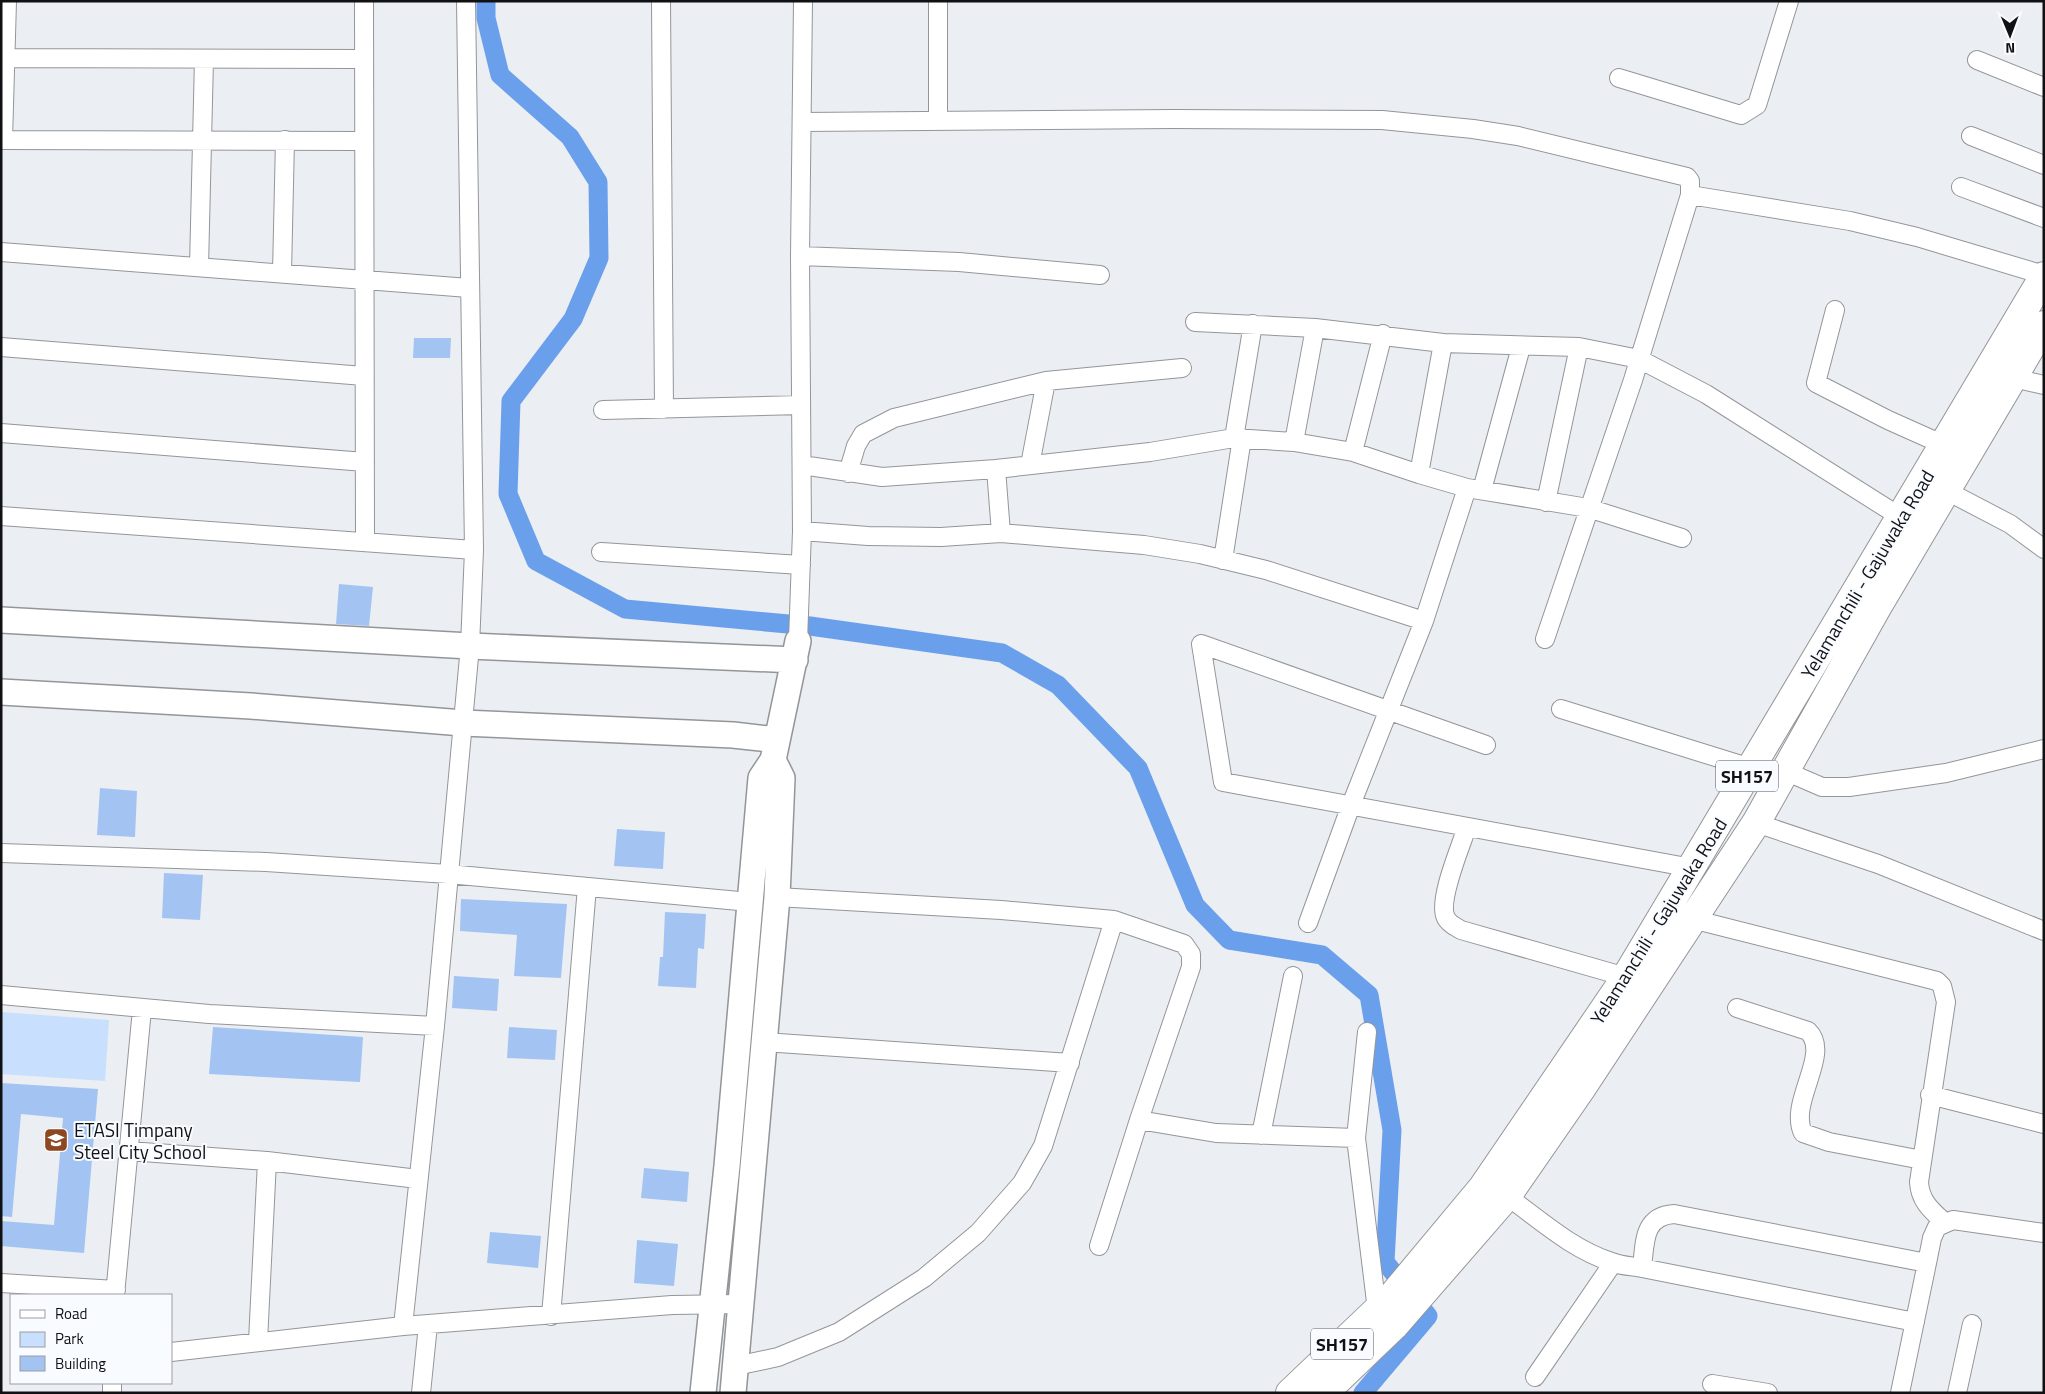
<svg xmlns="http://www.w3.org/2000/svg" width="2045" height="1394" viewBox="0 0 2045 1394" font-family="'Titillium Web',sans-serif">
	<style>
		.green { fill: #c9dffe }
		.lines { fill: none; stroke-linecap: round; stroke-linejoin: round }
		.canal { stroke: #6aa0eb; stroke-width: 19 }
		.building { fill: #a3c4f2 }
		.street-casing { stroke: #939699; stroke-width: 20 }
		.secondary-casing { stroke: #939699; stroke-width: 28 }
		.primary-casing { stroke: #939699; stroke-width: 30 }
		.street { stroke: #fff; stroke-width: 18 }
		.secondary { stroke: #fff; stroke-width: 25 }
		.primary { stroke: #fff; stroke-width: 28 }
		.labels { text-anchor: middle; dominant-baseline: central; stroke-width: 4; stroke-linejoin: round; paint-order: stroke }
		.shield { fill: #f8fbff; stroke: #56575a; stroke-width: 1 }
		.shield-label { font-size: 18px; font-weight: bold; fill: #111113 }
		.street-label { font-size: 19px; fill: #111113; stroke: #f8fbff }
		.poi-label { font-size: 19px; fill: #111113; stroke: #f8fbff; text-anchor: start }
	</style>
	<rect width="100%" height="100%" fill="#ebeef2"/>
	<path class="green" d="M1 1012 109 1020 105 1081 1 1074Z"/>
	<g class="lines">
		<path class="canal" d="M486 1V18L500 75 570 137 598 182 599 258 573 319 511 401 508 494 536 561 625 609 810 626 1002 653 1058 685 1138 768 1195 905 1229 940 1322 955 1369 995 1392 1130 1385 1262 1428 1316 1363 1393"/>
	</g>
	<path class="building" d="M414 338H451L450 358H413Z
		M339 584 373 587 369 626 336 624Z
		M100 788 137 791 135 837 97 835Z
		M617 829 665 832 663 869 614 866Z
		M164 873 203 875 200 920 162 918Z
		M461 899 567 904 561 978 514 976 517 935 460 931Z
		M665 912 706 914 704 949 698 948 696 988 658 986 660 957H663Z
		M454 976 499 979 497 1011 452 1008Z
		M213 1027 363 1037 360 1082 209 1074Z
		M509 1027 557 1030 555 1060 507 1058Z
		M1 1083 98 1089 84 1253 1 1246V1221L54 1225 63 1118 21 1114 12 1217 1 1216Z
		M644 1168 689 1172 687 1202 641 1198Z
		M490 1232 541 1236 538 1268 487 1263Z
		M637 1240 678 1244 674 1286 634 1283Z"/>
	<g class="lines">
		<defs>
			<path id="street" d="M364 1 365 541
				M661 1 664 409
				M938 1V121
				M6 58 364 59
				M1977 60 2044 87
				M1619 78 1741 115 1757 105 1789 1
				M802 122 1173 119 1382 120 1473 129 1518 136 1687 177 1690 181V195L1633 380 1545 639
				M1971 136 2044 165
				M1 140 364 141
				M3 140 7 1
				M1961 187 2044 218
				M1690 195 1850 221 1917 237 2044 275
				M1 252 469 288
				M800 256 959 262 1100 275
				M199 267 204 59
				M282 273 285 140
				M1835 310 1816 383 1888 420 1944 445
				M1195 322 1315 328 1443 343
				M1 347 364 376
				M2013 378 2044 385
				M603 410 801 405
				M1 433 365 462
				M1234 438 1253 324
				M1294 442 1315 328
				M1353 452 1383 334
				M802 465 882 477 996 469
				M1030 465 1046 381
				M848 473 856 446 863 434 894 418 1046 381 1182 368
				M1419 474 1467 488 1588 508 1682 538
				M1482 490 1521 347
				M1945 490 2010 524 2044 549
				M1546 502 1579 347
				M1 516 474 550
				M802 531 868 536 941 537 1001 533 1144 545 1200 554 1266 570 1424 621
				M1001 533 996 469 1150 452 1234 438 1294 442 1353 452 1419 474 1443 343 1579 347 1639 359 1706 394 1902 518
				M601 552 801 565
				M1223 560 1242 438
				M798 641 802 531 800 256 803 1
				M1561 709 1751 768
				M1486 745 1201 644 1223 782 1692 868
				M1785 771 1822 787H1849L1946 773 2044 749
				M1756 823 1878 864 2044 931
				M1467 827C1461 846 1437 901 1446 918 1449 924 1456 927 1461 930L1626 977
				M1 853 266 862 448 874 750 902
				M1692 919 1937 981 1942 986 1946 1002 1919 1182C1920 1201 1931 1210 1944 1222
				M1114 920 1184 944 1191 954V967L1139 1120 1216 1133 1356 1138 1377 1310
				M1308 923 1351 805 1424 621 1467 488
				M1 995 209 1014 435 1026
				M1737 1008 1808 1031C1832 1054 1788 1102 1803 1133L1829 1142 1922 1160
				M764 1042 1070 1063
				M1930 1095 2044 1124
				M1261 1135 1293 976
				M1356 1138 1367 1032
				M129 1151 267 1161 418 1179
				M1507 1196C1540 1220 1573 1250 1612 1262 1621 1266 1632 1266 1642 1268 1645 1242 1643 1216 1674 1214L1927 1263 1932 1238 1937 1227 1953 1220 2044 1233
				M1099 1246 1139 1120
				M1642 1268 1915 1322
				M1 1283 116 1290
				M115 1295 142 1009
				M551 1316 587 887
				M403 1326 435 1026 470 646 474 550 466 1
				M258 1341 267 1161
				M171 1352 403 1326 672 1305 740 1304
				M736 1366 778 1357 839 1332 924 1278 978 1233 1022 1183 1043 1146 1114 920 1001 910 777 897
				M1535 1377 1613 1263
				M112 1383V1393
				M1712 1384 1768 1393
				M421 1393 428 1325
				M1900 1393 1927 1263
				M1957 1393 1972 1324"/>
			<path id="secondary" d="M1 620 470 646 795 660
				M1 692 251 706 463 723 733 735 777 740
				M703 1393 727 1166 761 778 773 760 798 641
				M733 1393 777 897 782 778 773 760"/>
			<path id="primary" d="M1290 1393 1393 1295 1483 1187 1626 977 2044 276
				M1324 1393 1394 1326 1507 1196 1581 1089 1756 823 1879 604 2044 325"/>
		</defs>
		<use href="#street" class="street-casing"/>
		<use href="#secondary" class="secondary-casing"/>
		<use href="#primary" class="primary-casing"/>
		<use href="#street" class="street"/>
		<use href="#secondary" class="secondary"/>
		<use href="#primary" class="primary"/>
	</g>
	<defs>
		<symbol id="school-square" viewBox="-11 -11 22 22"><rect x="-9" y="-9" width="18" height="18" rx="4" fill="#8d4721" stroke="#f8fbff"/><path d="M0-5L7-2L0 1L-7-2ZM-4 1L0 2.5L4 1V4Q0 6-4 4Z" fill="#fff"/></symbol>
	</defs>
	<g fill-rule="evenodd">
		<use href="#school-square" x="42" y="1126" width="28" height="28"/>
	</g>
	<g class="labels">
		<g class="shield">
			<rect x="1716" y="760.5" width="62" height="31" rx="4"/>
			<rect x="1311" y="1328.5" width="62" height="31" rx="4"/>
		</g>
		<g class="shield-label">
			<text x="1747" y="776">SH157</text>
			<text x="1342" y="1344">SH157</text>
		</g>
		<g class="street-label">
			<text transform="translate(1867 574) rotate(-59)">Yelamanchili - Gajuwaka Road</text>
			<text transform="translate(1658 921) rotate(-58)">Yelamanchili - Gajuwaka Road</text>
		</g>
		<g class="poi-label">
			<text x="74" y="1129">ETASI Timpany<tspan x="74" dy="22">Steel City School</tspan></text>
		</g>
	</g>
	<rect width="2045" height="1394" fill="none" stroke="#111113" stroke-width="5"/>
	<rect x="10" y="1294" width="162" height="90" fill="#f8fbff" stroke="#9c9da1"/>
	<rect x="20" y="1310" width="25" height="8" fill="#ffffff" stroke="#9c9da1"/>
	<text x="55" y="1319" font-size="15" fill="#111113">Road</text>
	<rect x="20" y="1332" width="25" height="15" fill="#c9dffe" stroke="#9c9da1"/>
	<text x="55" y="1344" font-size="15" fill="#111113">Park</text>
	<rect x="20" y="1356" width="25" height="15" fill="#a3c4f2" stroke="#9c9da1"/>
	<text x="55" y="1369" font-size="15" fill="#111113">Building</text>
	<g transform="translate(2010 35) rotate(179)" stroke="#f8fbff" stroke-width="4" paint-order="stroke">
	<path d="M0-4L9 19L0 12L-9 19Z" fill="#111113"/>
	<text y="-8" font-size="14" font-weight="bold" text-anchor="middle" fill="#111113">N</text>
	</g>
</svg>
